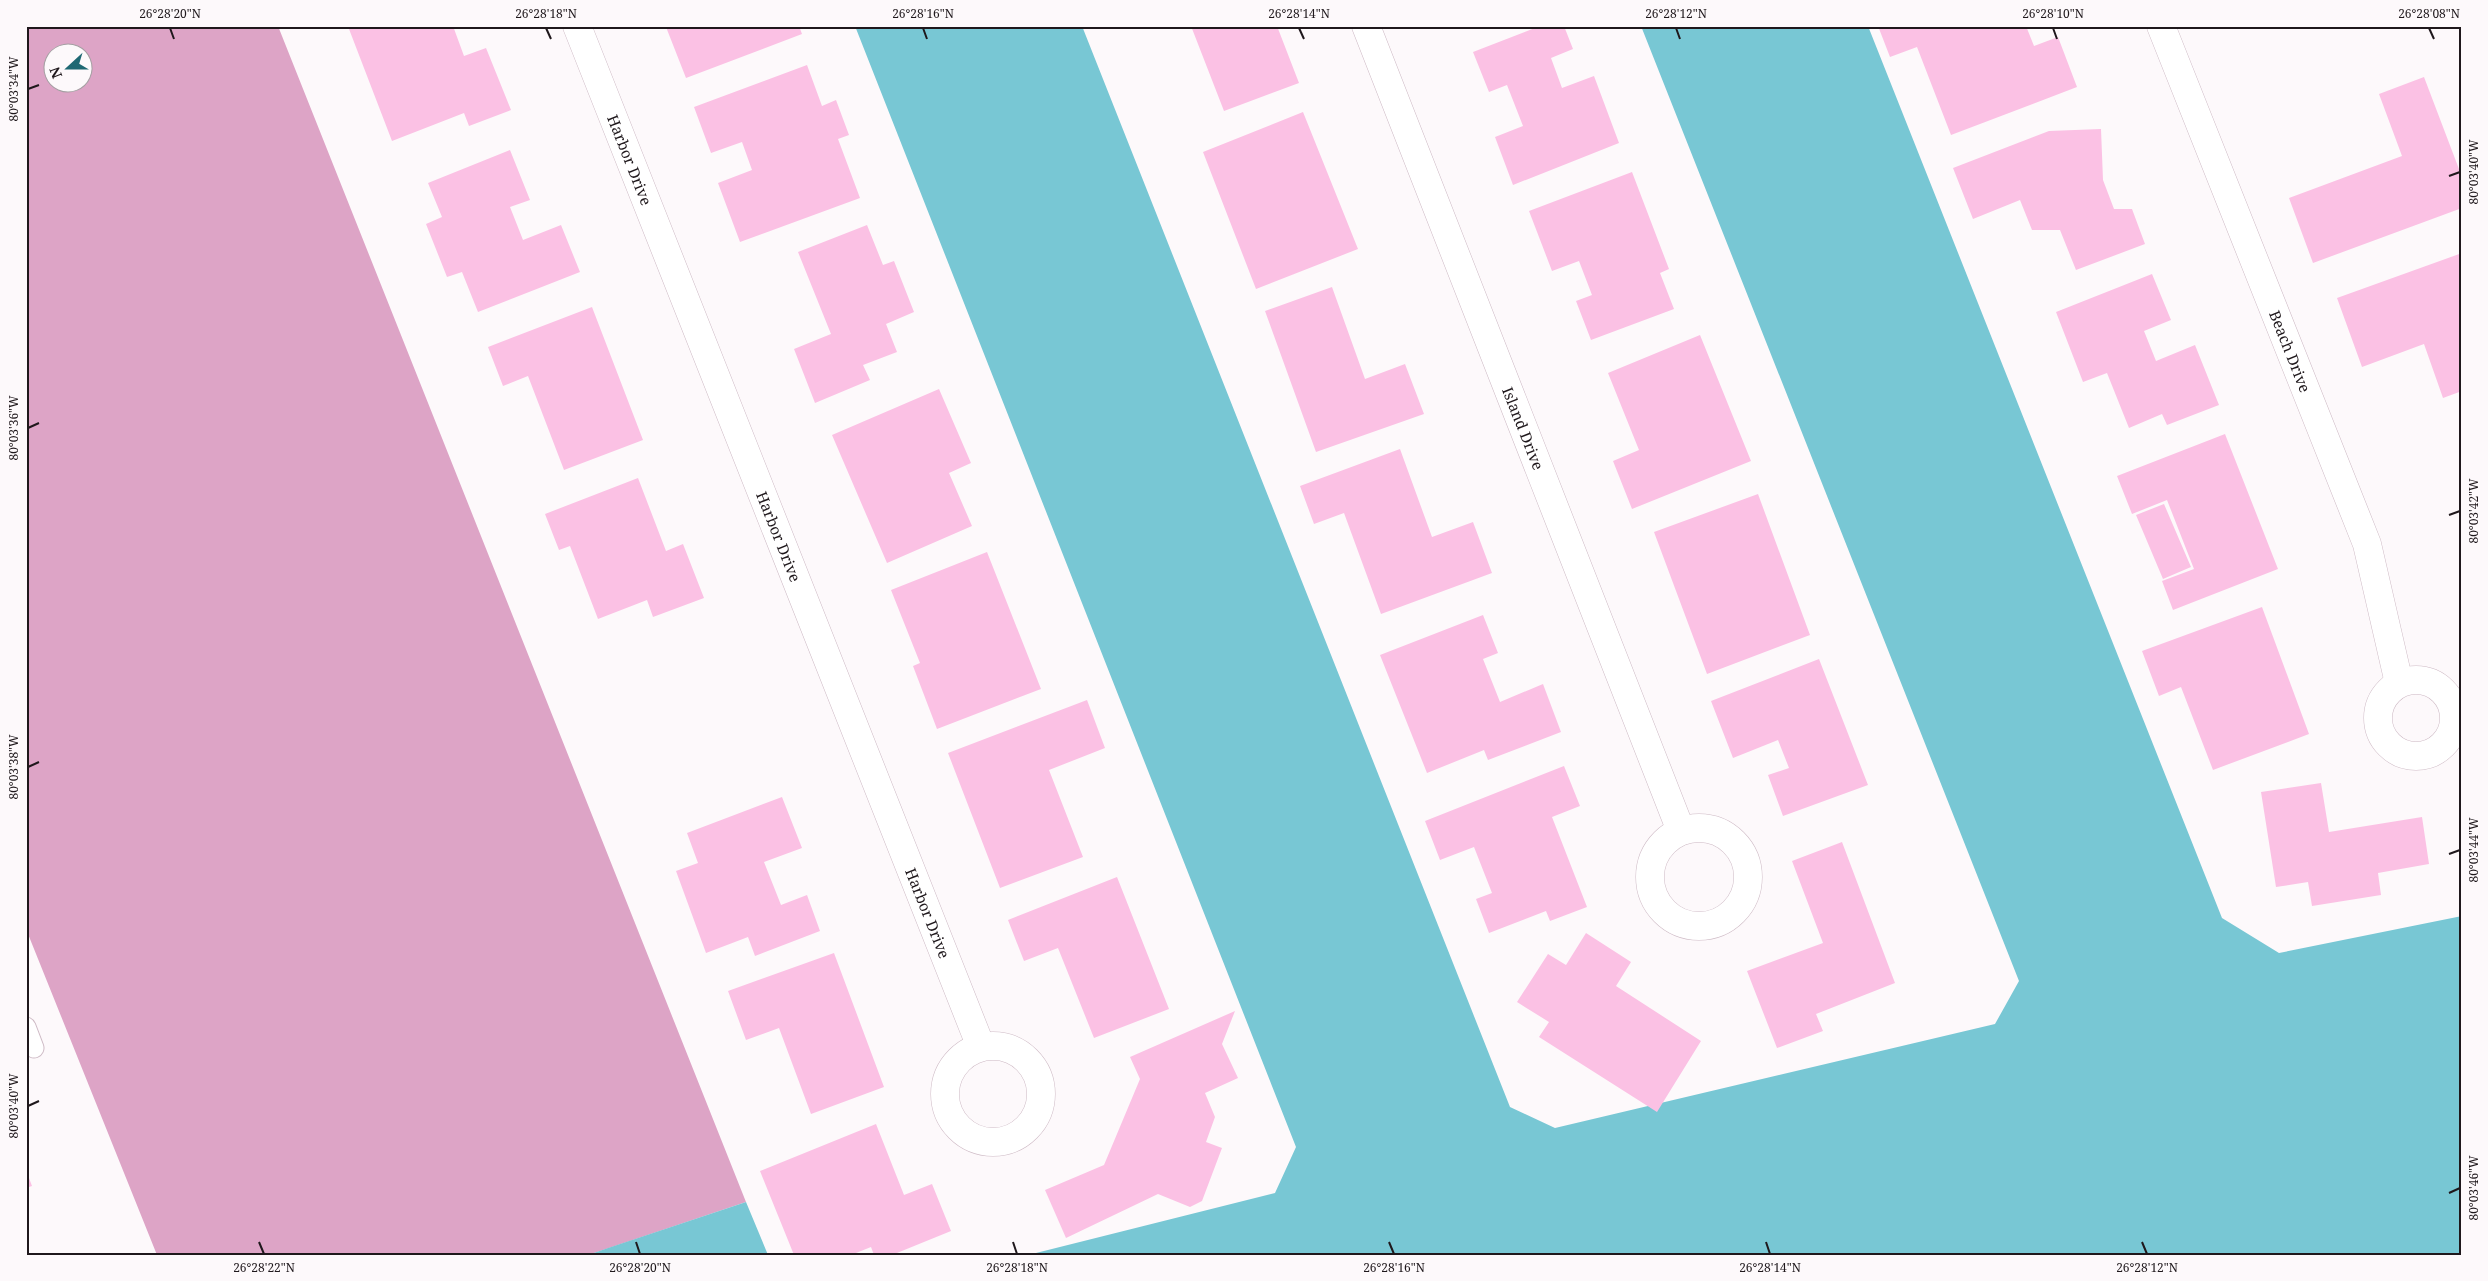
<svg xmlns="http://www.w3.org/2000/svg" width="2488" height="1281" viewBox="0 0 2488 1281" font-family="'Noto Serif',serif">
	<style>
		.forest { fill: #dda4c6; fill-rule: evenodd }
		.water { fill: #78c7d4 }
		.building { fill: #fbc1e4 }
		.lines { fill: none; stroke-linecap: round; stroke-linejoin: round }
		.lane-casing { stroke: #cebac5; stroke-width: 21 }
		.street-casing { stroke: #cebac5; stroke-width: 29 }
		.lane { stroke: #fff; stroke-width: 19 }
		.street { stroke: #fff; stroke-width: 28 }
		.ticks { fill: none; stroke: #1f181c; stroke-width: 2 }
		.labels { text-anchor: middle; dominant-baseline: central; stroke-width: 4.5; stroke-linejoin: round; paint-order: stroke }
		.street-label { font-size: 15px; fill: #1f181c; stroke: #fdf9fb }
		.neatline { fill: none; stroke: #1f181c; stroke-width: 2 }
		.ticks-label { font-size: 12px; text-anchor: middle; fill: #1f181c }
	</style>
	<rect width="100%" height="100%" fill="#fdf9fb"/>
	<path class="forest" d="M26 26H278L746 1202 588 1255H157L26 929ZM52 52H82V82H52Z"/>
	<path class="water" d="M855 26H1082L1510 1107 1555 1128 1995 1024 2019 981 1641 26H1868L2222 918 2279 953 2462 916V1255H1028L1275 1193 1296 1147Z
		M746 1202 768 1255H588L608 1248Z"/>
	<path class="building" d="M357 26H453L464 56 486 48 511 110 469 126 464 113 392 141 349 29Z
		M799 26 802 34 686 78 666 27Z
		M1191 26H1277L1299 83 1224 111Z
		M1540 26H1564L1573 49 1551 58 1562 88 1594 76 1619 143 1513 185 1495 137 1523 126 1507 85 1489 92 1473 52Z
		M1878 26H2026L2034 46 2058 37 2077 87 1951 135 1917 47 1890 57Z
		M807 65 822 106 836 100 849 135 838 139 860 198 740 242 718 183 752 170 742 142 711 153 694 107Z
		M2424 77 2462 177V208L2313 263 2289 198 2402 156 2379 94Z
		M1303 112 1358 249 1256 289 1203 152Z
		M2101 129 2103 180 2114 209H2132L2145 244 2076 270 2060 230H2032L2020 200 1973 219 1953 168 2049 131Z
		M510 150 530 200 510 207 523 240 561 225 580 272 478 312 462 272 447 277 426 224 442 217 428 183Z
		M1632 172 1669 269 1660 273 1674 309 1591 340 1576 301 1592 295 1579 261 1552 271 1529 211Z
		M867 225 883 265 894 261 914 312 886 324 897 352 863 365 870 380 815 403 794 349 831 334 798 252Z
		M2462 253V391L2443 398 2424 344 2362 367 2337 298Z
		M2152 274 2171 320 2144 331 2156 361 2195 345 2219 405 2167 425 2162 414 2129 428 2107 373 2083 382 2056 312Z
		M1332 287 1365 379 1405 364 1424 414 1316 452 1265 311Z
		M592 307 643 440 564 470 528 376 503 386 488 347Z
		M1700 335 1751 461 1632 509 1613 461 1639 450 1608 373Z
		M939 389 971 463 949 473 972 526 887 563 832 435Z
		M2225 434 2278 569 2173 610 2162 581 2194 569 2167 500 2132 514 2117 476Z
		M1400 449 1432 537 1473 522 1492 573 1381 614 1344 513 1314 524 1300 486Z
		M638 478 666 551 683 544 704 598 653 617 647 600 598 619 570 546 559 550 545 514Z
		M1758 494 1810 635 1707 674 1654 532Z
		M2164 504 2191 567 2163 579 2136 515Z
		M987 552 1041 689 937 729 913 666 920 663 891 590Z
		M2262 607 2309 734 2213 770 2181 687 2159 696 2142 651Z
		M1483 615 1498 653 1483 659 1500 702 1543 684 1561 732 1488 760 1484 750 1427 773 1380 655Z
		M1819 659 1868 785 1783 816 1768 775 1789 768 1778 740 1733 758 1711 701Z
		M1087 700 1105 748 1049 770 1083 857 1000 888 948 753Z
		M1564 766 1580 806 1552 817 1587 907 1550 921 1546 911 1489 933 1476 899 1492 893 1474 847 1440 860 1425 821Z
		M2321 783 2329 832 2422 817 2429 864 2378 873 2381 895 2312 906 2308 882 2276 887 2261 792Z
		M782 797 802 848 764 862 781 905 807 895 820 931 755 956 748 937 706 953 676 871 698 863 687 833Z
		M1842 842 1895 983 1816 1014 1823 1031 1777 1048 1747 971 1823 943 1792 861Z
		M1117 877 1169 1009 1094 1038 1058 948 1024 961 1008 920Z
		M1586 933 1631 962 1616 986 1701 1041 1657 1112 1539 1037 1549 1022 1517 1002 1548 954 1566 965Z
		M834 953 884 1087 811 1114 779 1028 746 1040 728 991Z
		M1235 1011 1222 1044 1238 1078 1205 1093 1215 1117 1206 1142 1222 1148 1202 1201 1190 1207 1158 1194 1066 1238 1045 1190 1104 1165 1140 1079 1130 1057Z
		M876 1124 904 1195 932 1184 951 1231 892 1255H874L871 1247 851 1255H794L760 1171Z
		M26 1170 32 1186 26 1188Z"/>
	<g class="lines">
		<defs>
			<path id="lane" d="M26 1027 34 1048"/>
			<g id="street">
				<path id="s1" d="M577 26 981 1047"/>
				<path id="s2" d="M1366 26 1681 831"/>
				<path id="s3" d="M2161 26 2367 544 2399 683"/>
				<circle cx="2416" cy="718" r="38"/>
				<circle cx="1699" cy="877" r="49"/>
				<circle cx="993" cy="1094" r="48"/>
			</g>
		</defs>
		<use href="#lane" class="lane-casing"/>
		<use href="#street" class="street-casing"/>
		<use href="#lane" class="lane"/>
		<use href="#street" class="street"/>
	</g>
	<path class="ticks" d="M170 28 174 39M546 28 551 39M923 28 927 39M1299 28 1304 39M1676 28 1680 39M2053 28 2057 39M2429 28 2434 39M28 89 39 85M2449 176 2460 172M28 428 39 423M2449 515 2460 511M28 767 39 762M2449 854 2460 850M28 1106 39 1101M2449 1193 2460 1188M259 1242 264 1254M636 1242 640 1254M1013 1242 1017 1254M1389 1242 1394 1254M1766 1242 1770 1254M2142 1242 2147 1254"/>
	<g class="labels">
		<g class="street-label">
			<text stroke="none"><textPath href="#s1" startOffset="144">Harbor Drive</textPath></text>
			<text stroke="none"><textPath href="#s3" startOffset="350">Beach Drive</textPath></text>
			<text stroke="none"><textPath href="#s2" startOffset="432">Island Drive</textPath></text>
			<text stroke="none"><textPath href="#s1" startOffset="549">Harbor Drive</textPath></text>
			<text stroke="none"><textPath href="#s1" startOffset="954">Harbor Drive</textPath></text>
		</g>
	</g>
	<rect width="2488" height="1281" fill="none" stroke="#fdf9fb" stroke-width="55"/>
	<g transform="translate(68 68) rotate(249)"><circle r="24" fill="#fdf9fb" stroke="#a49fa2"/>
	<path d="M0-4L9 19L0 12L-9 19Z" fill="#1e6873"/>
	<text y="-8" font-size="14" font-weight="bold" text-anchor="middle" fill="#1f181c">N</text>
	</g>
	<rect x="28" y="28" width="2432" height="1226" class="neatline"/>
	<g class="ticks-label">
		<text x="170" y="18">26°28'20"N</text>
		<text x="546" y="18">26°28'18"N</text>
		<text x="923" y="18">26°28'16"N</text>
		<text x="1299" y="18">26°28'14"N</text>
		<text x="1676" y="18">26°28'12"N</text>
		<text x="2053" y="18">26°28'10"N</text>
		<text x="2429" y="18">26°28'08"N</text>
		<text transform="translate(14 89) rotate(-90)" y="4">80°03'34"W</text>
		<text transform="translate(2474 172) rotate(-90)" y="4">80°03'40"W</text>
		<text transform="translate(14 428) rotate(-90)" y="4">80°03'36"W</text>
		<text transform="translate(2474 511) rotate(-90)" y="4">80°03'42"W</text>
		<text transform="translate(14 767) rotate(-90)" y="4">80°03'38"W</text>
		<text transform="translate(2474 850) rotate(-90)" y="4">80°03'44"W</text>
		<text transform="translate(14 1106) rotate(-90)" y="4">80°03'40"W</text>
		<text transform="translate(2474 1188) rotate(-90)" y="4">80°03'46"W</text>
		<text x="264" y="1272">26°28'22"N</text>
		<text x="640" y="1272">26°28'20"N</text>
		<text x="1017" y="1272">26°28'18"N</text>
		<text x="1394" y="1272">26°28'16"N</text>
		<text x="1770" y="1272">26°28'14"N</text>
		<text x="2147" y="1272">26°28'12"N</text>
	</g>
</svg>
